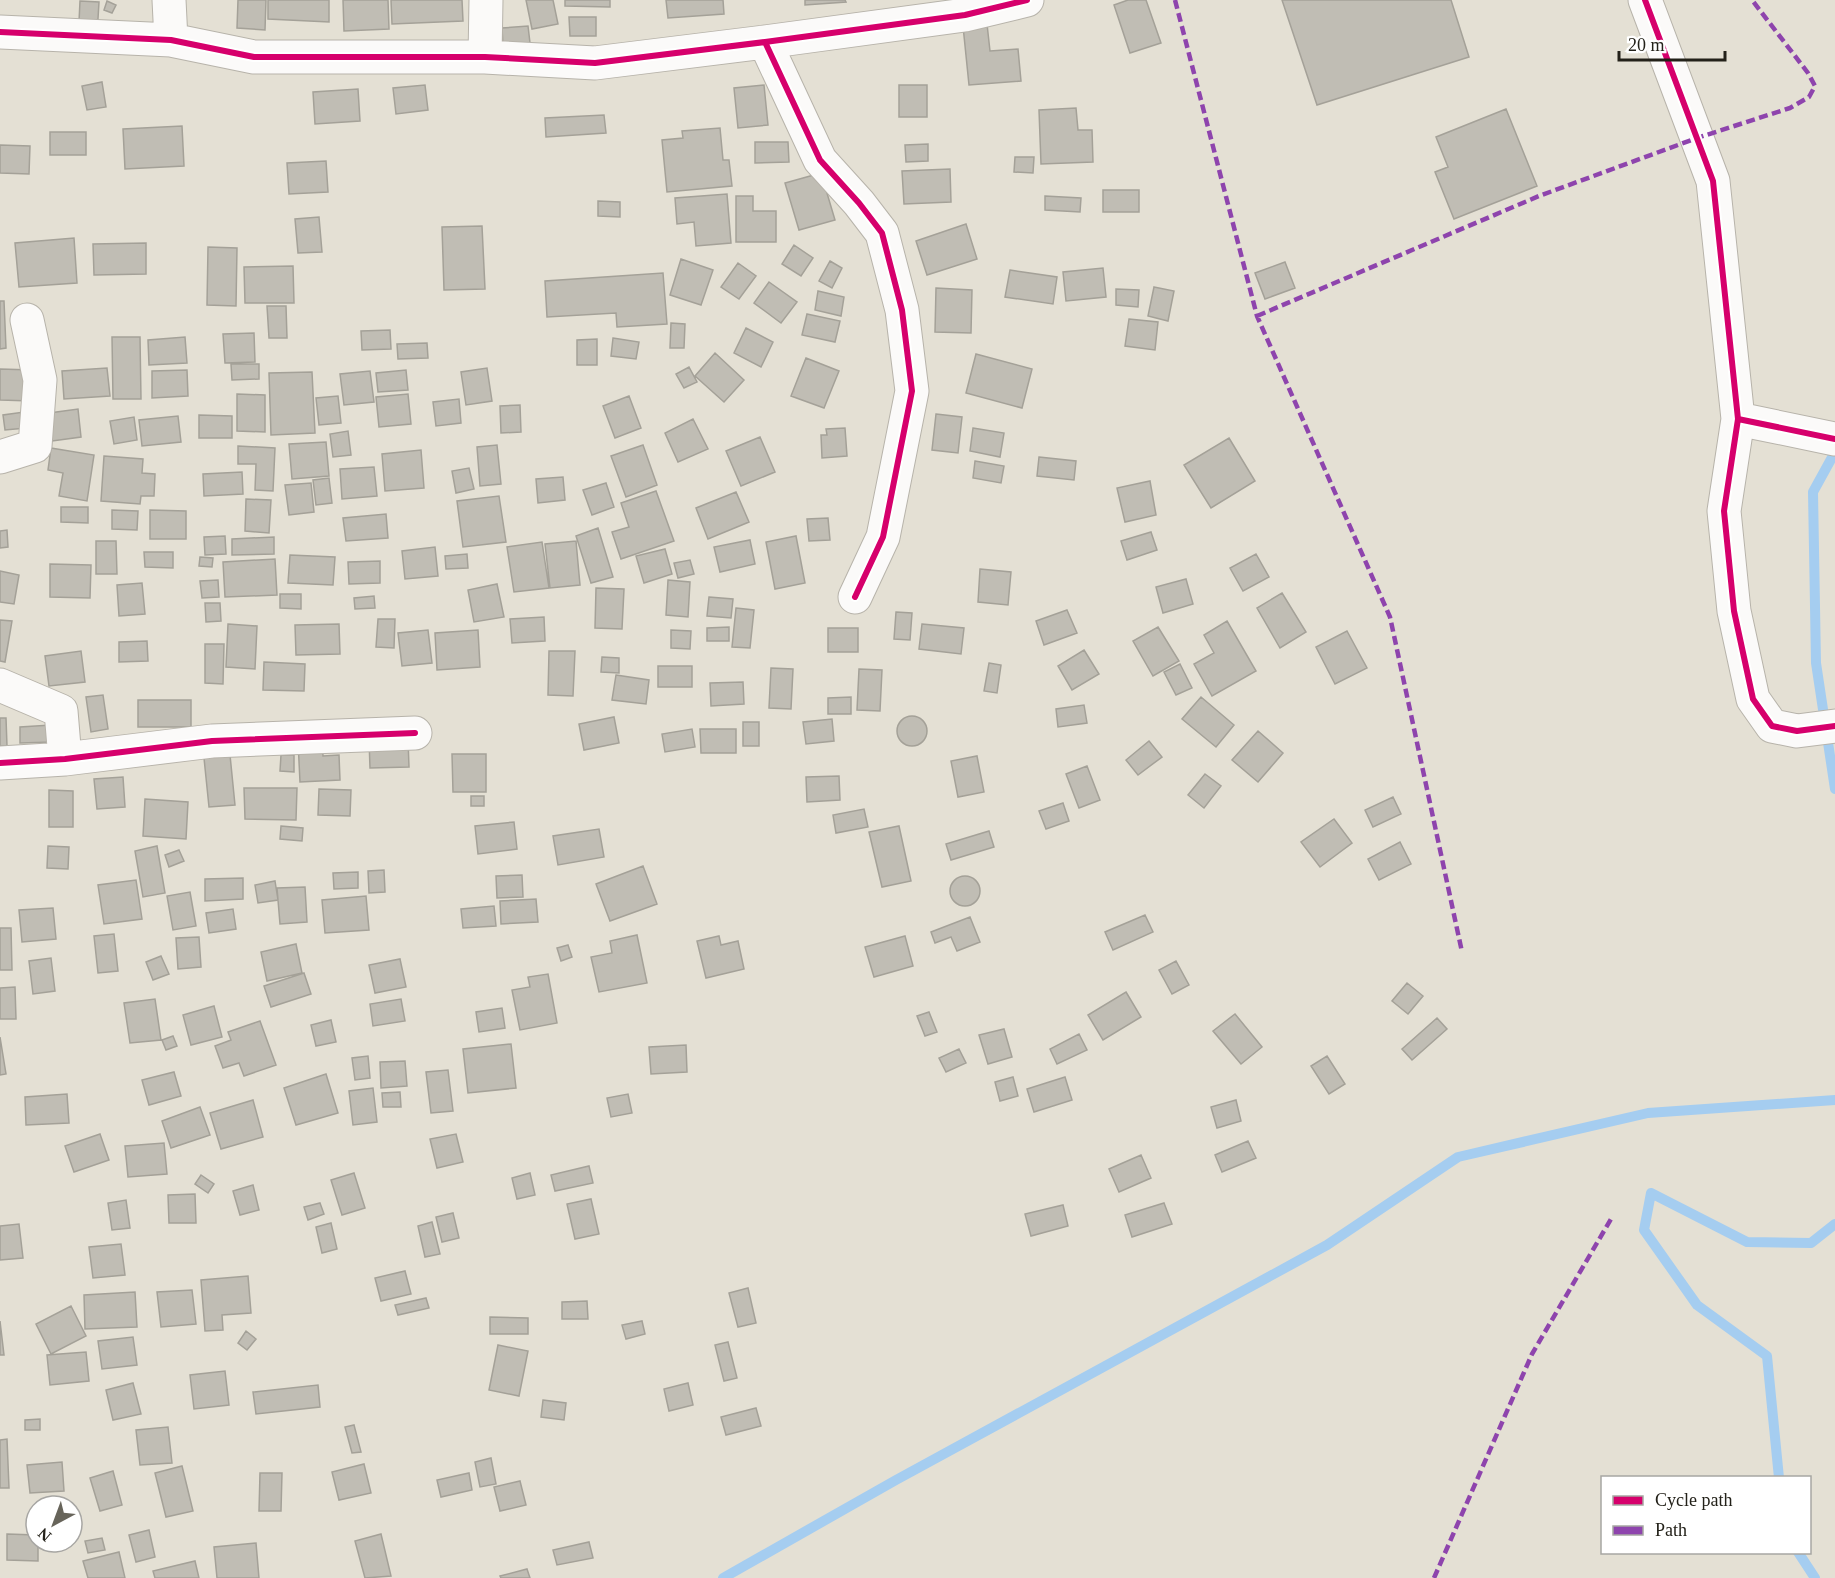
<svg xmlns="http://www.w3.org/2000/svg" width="1835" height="1578" viewBox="0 0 1835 1578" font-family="Georgia,serif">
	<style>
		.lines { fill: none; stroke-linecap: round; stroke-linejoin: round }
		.stream { stroke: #a5cdf0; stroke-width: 10 }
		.building { fill: #c0bdb4; stroke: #a4a198; stroke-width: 1.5 }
		.minor-casing { stroke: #b7b3aa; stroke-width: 35 }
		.minor { stroke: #fbfaf9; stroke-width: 33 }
		.quiet { stroke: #8e44ad; stroke-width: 4.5; stroke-dasharray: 9 4.5; stroke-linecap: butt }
		.cycleway-casing { stroke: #fff; stroke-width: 10 }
		.cycleway { stroke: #d6006c; stroke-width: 6 }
	</style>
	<rect width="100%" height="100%" fill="#e4e0d4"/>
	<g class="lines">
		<path class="stream" d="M1835 452 1813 492 1816 663 1835 789
			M1779 1478 1767 1356 1697 1305 1644 1230 1651 1193 1747 1242 1811 1243 1835 1224
			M1798 1552 1815 1578
			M723 1578 896 1480 1327 1245 1458 1157 1648 1113 1835 1100"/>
	</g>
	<path class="building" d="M238 0H266L265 30 237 28Z
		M268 0H329V22L268 19Z
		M343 0H388L389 29 344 31Z
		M391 0H462L463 21 392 24Z
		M526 0H553L558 24 532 29Z
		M565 0H610V7L565 6Z
		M666 0H723L724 14 668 18Z
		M805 0H845L846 2 805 5Z
		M1128 0H1146L1161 43 1130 53 1114 5Z
		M1282 0H1451L1469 57 1317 105Z
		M80 1 99 2 97 35 79 22Z
		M107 1 116 5 112 13 104 10Z
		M569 17H596V36H570Z
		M987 24 990 51 1018 49 1021 81 969 85 963 26Z
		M528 26 530 43 503 45 502 28Z
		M102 82 106 107 87 110 82 86Z
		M425 85 428 110 396 114 393 88Z
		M764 85 768 125 738 128 734 88Z
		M899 85H927V117H899Z
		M358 89 360 121 315 124 313 92Z
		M1076 108 1078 130H1092L1093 162 1041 164 1039 110Z
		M1506 109 1537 186 1454 219 1435 172 1448 167 1436 137Z
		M604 115 606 133 546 137 545 118Z
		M182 126 184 166 125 169 123 129Z
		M720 128 723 160H729L732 186 667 192 662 140 683 138 682 131Z
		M50 132H86V155H50Z
		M755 142H788L789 162 755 163Z
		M928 144V161L906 162 905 145Z
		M0 145 30 146 29 174 0 173Z
		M1015 157H1034L1033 173 1014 172Z
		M326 161 328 192 289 194 287 163Z
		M950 169 951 202 904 204 902 171Z
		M821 173 835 220 799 230 785 183Z
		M1103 190H1139V212H1103Z
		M727 194 731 243 696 246 694 222 677 224 675 198Z
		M736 196H753V211H776V242H736Z
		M1045 196 1081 198 1080 212 1045 210Z
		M598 201 620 202V217L598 216Z
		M319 217 322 252 298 253 295 219Z
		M966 224 977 259 927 275 916 241Z
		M482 226 485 289 444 290 442 227Z
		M74 238 77 283 19 287 15 243Z
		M146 243V274L94 275 93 244Z
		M794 245 813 258 801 276 782 264Z
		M208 247 237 248 236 306 207 305Z
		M681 259 713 270 701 305 670 295Z
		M830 261 842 268 832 288 819 281Z
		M1285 262 1295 288 1265 299 1255 273Z
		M738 263 756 276 739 299 721 287Z
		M293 266 294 303H245L244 267Z
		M1103 268 1106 297 1066 301 1063 272Z
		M1010 270 1057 277 1053 304 1005 297Z
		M663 273 667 324 617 327 616 313 547 317 545 281Z
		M769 282 797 302 781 323 754 303Z
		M1154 287 1174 291 1168 321 1148 316Z
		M936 288 972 290 971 333 935 332Z
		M1116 289 1139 290 1138 307 1116 305Z
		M818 291 844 297 841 316 815 310Z
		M0 301H4L6 348 0 349Z
		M267 306H286L287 338H269Z
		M807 314 840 321 835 342 802 335Z
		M1129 319 1158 322 1155 350 1125 346Z
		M671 323 685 324 684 348H670Z
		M746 328 773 342 761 367 734 353Z
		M390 330 391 349 362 350 361 331Z
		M254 333 255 362 225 363 223 334Z
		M112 337H140L141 399H113Z
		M185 337 187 363 149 365 148 340Z
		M613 338 639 342 636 359 611 356Z
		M597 339V365H577V340Z
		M427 343 428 358 398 359 397 344Z
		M715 353 744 380 724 402 695 376Z
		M976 354 1032 369 1022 408 966 393Z
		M806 358 839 371 824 408 791 396Z
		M231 364H259V379L232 380Z
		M689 367 697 382 684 388 676 374Z
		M107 368 110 396 64 399 62 371Z
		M487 368 492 401 466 405 461 372Z
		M0 369 32 370 31 401 0 400Z
		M187 370 188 396 152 398V371Z
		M406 370 408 390 378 392 376 373Z
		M370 371 374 402 344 405 340 374Z
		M312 372 315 433 271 435 269 373Z
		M237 394 265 395V432L237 431Z
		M408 394 411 424 379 427 376 397Z
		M338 396 341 423 319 425 316 398Z
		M629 396 641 428 615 438 603 406Z
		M459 399 461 423 436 426 433 402Z
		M520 405 521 432 501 433 500 406Z
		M78 409 81 437 45 442 42 414Z
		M24 412 26 428 5 430 3 415Z
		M936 414 962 417 958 453 932 450Z
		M199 415 232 416V438H199Z
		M178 416 181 442 142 446 139 420Z
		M134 417 137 440 114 444 110 421Z
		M693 419 708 449 678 462 665 433Z
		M845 428 847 456 822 458 821 435H827L826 429Z
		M973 428 1004 433 1000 457 970 451Z
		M348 431 351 455 333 457 330 434Z
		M760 437 775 472 741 486 726 451Z
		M1229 438 1255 481 1211 508 1184 465Z
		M326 442 329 476 292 479 289 444Z
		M497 445 501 484 480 486 477 447Z
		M643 445 657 485 626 497 611 456Z
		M238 446 275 448 273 491 255 490 256 464H238Z
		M51 448 94 455 87 501 59 496 63 473 48 470Z
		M421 450 424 488 385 491 382 454Z
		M104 456 143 459 142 473 155 474 154 496H141L140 504 101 501Z
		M1039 457 1076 461 1074 480 1037 476Z
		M975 461 1004 466 1001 483 973 478Z
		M374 467 377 496 342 499 340 469Z
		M469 468 474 489 456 493 452 471Z
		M242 472 243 494 204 496 203 474Z
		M563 477 565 500 538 503 536 479Z
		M329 478 332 503 316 505 313 480Z
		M1150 481 1156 515 1125 522 1117 488Z
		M311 483 314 512 289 515 285 485Z
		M606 483 614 507 592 515 583 490Z
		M656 491 674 541 621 559 612 532 629 527 621 503Z
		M736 492 749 522 708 539 696 508Z
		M499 496 506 542 463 547 457 501Z
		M246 499 271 500 269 533 245 531Z
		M61 507H88V523L61 522Z
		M112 510 138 511 137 530 112 529Z
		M150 510 186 511V539H150Z
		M386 514 388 538 346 541 343 518Z
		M828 518 830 540 809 541 807 519Z
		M598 528 613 577 591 583 576 536Z
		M7 530 8 547 0 548V531Z
		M1151 532 1157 550 1127 560 1121 541Z
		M225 536 226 554 205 555 204 537Z
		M796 536 805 583 775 589 766 542Z
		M274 537V554L232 555V539Z
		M750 540 755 564 720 572 714 547Z
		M96 541H116L117 574H96Z
		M576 541 580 585 550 588 545 544Z
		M542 542 549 588 514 592 507 547Z
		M435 547 438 576 405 579 402 551Z
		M665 549 672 574 644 583 636 556Z
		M144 552H173V568L145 567Z
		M467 554 468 568 446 569 445 556Z
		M1256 554 1269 577 1243 591 1230 568Z
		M290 555 335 557 333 585 288 583Z
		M200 557 213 558 212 567 199 566Z
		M275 559 277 595 225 597 223 562Z
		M690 560 694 574 678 578 674 563Z
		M380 561V583L349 584 348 562Z
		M50 564 91 565 90 598 50 597Z
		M980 569 1011 572 1008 605 978 602Z
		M0 571 19 575 14 604 0 602Z
		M1186 579 1193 604 1163 613 1156 587Z
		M218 580 219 597 202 598 200 581Z
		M668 580 690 582 688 617 666 615Z
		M142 583 145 614 119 616 117 585Z
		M497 584 504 617 474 622 468 590Z
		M596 588 624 589 622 629 595 628Z
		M1282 593 1306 632 1280 648 1257 608Z
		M280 594H301V609L280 608Z
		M374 596 375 608 355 609 354 598Z
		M709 597 733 599 731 618 707 616Z
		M205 603H220L221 621 206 622Z
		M736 608 754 610 750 648 732 647Z
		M1067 610 1077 633 1044 645 1036 621Z
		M896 612 912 613 910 640 894 639Z
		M544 617 545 641 512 643 510 619Z
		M378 619H395L394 648 376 647Z
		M0 620 12 621 5 662 0 661Z
		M1227 621 1256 671 1212 696 1194 664 1214 653 1204 635Z
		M228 624 257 626 255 669 226 667Z
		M339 624 340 654 296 655 295 625Z
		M922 624 964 628 961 654 919 649Z
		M729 627V641H707V628Z
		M1158 627 1179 661 1153 676 1133 641Z
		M828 628H858V652H828Z
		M428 630 432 663 402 666 398 633Z
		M478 630 480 667 437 670 435 633Z
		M671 630 691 631 690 649 671 648Z
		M1347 631 1367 668 1335 684 1316 647Z
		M147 641 148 661 119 662V642Z
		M205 644H224L223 684 205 683Z
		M1084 650 1099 674 1072 690 1058 666Z
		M81 651 85 682 49 686 45 656Z
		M549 651H575L573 696 548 695Z
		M602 657 619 658V673L601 672Z
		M264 662 305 664 304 691 263 690Z
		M989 663 1001 665 997 693 984 691Z
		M1180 664 1192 688 1176 695 1164 672Z
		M658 666H692V687H658Z
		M771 668 793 669 791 709 769 708Z
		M859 669 882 670 880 711 857 710Z
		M616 675 649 680 646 704 612 700Z
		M743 682 744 704 711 706 710 683Z
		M103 695 108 729 91 732 86 697Z
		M851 697V714H828V698Z
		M1201 697 1234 725 1216 747 1182 719Z
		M138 700H191V727H138Z
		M1084 705 1087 723 1058 727 1056 709Z
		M897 731a15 15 0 1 1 30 0a15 15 0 1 1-30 0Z
		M614 717 619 743 584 750 579 724Z
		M0 718H6L7 746H0Z
		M832 719 834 741 806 744 803 722Z
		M743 722H759V746H743Z
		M51 725 52 742 20 743V727Z
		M692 729 695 747 665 752 662 734Z
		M700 729H736V753H701Z
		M1258 731 1283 753 1258 782 1232 760Z
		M369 739H408L409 767 370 768Z
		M322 740 323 756 339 755 340 780 300 782 298 741Z
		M1149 741 1162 757 1138 775 1126 760Z
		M452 754H486V792H453Z
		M230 755 235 805 209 807 204 758Z
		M281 755H294V772L280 771Z
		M977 756 984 792 958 797 951 761Z
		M1087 766 1100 800 1079 808 1066 774Z
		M1205 774 1221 786 1204 808 1188 795Z
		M839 776 840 800 807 802 806 777Z
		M123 777 125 807 97 809 94 779Z
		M244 788H297L296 820 245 819Z
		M319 789 351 790 350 816 318 815Z
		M49 790 73 791V827H49Z
		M471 796H484V806H471Z
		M1393 797 1401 814 1373 827 1365 810Z
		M145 799 188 802 186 839 143 836Z
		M1063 803 1069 821 1046 829 1039 811Z
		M864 809 868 827 836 833 833 815Z
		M1334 819 1352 843 1320 867 1301 842Z
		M514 822 517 849 478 854 475 826Z
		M281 826 303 828 302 841 280 839Z
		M899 826 911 881 882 887 869 832Z
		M599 829 604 857 558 865 553 836Z
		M989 831 994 847 951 860 946 844Z
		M1400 842 1411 864 1379 880 1368 859Z
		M48 846 69 847 68 869 47 868Z
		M157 846 165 893 143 897 135 851Z
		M179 850 184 861 169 867 165 855Z
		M643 866 657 904 610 921 596 884Z
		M384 870 385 892 369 893 368 871Z
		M358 872V888L334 889 333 873Z
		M522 875 523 897 497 898 496 876Z
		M950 891a15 15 0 1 1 30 0a15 15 0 1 1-30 0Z
		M243 878V899L205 901V879Z
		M136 880 142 919 104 924 98 885Z
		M275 881 278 900 258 903 255 885Z
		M305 887 307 922 280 924 277 888Z
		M190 892 196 926 173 930 167 896Z
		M366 896 369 930 325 933 322 900Z
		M536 899 538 922 501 924 500 901Z
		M494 906 496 926 463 928 461 909Z
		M53 908 56 939 22 942 19 910Z
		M233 909 236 929 209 933 206 913Z
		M1145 915 1153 932 1113 950 1105 932Z
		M970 917 980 942 957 951 951 937 935 943 931 932Z
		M0 928H11L12 970H0Z
		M114 934 118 971 98 973 94 936Z
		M637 935 647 983 599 992 591 957 612 953 610 941Z
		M719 936 721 945 738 941 744 969 706 978 697 941Z
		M905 936 913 966 874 977 865 947Z
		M199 937 201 967 178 969 176 938Z
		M296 944 302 973 267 981 261 952Z
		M568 945 572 957 561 961 557 948Z
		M161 956 169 974 153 980 146 962Z
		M51 958 55 991 33 994 29 961Z
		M400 959 406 987 375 993 369 965Z
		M1176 961 1189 985 1172 994 1159 970Z
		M304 973 311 994 271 1007 264 986Z
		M548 974 557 1023 520 1030 512 990 530 987 528 977Z
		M1407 983 1423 996 1408 1014 1392 1001Z
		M15 987 16 1019H0V988Z
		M1126 992 1141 1017 1103 1040 1088 1015Z
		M155 999 161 1040 130 1043 124 1003Z
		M401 999 405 1021 373 1026 370 1004Z
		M214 1006 222 1037 191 1045 183 1015Z
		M502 1008 505 1028 479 1032 476 1012Z
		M929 1012 937 1032 925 1036 917 1016Z
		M1235 1014 1262 1047 1241 1064 1213 1031Z
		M1437 1018 1447 1029 1412 1060 1402 1049Z
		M331 1020 336 1042 316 1046 311 1025Z
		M260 1021 276 1065 244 1076 239 1063 223 1068 215 1046 231 1040 228 1032Z
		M1004 1029 1012 1057 988 1064 979 1035Z
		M1079 1034 1087 1050 1057 1064 1050 1049Z
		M173 1036 177 1046 166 1050 162 1040Z
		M0 1037 6 1074 0 1075Z
		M511 1044 516 1088 468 1093 463 1049Z
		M686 1045 687 1072 651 1074 649 1047Z
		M959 1049 966 1063 946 1072 939 1058Z
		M368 1056 370 1078 355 1080 352 1058Z
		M1327 1056 1345 1084 1329 1094 1311 1066Z
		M405 1061 407 1086 381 1088 380 1062Z
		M448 1070 453 1111 431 1113 426 1072Z
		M174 1072 181 1096 149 1105 142 1080Z
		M326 1074 338 1113 296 1125 284 1088Z
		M1013 1077 1018 1096 1000 1101 995 1082Z
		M1065 1077 1072 1100 1034 1112 1027 1089Z
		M373 1088 377 1122 353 1125 349 1091Z
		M400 1092 401 1107H383L382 1093Z
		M67 1094 69 1123 26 1125 25 1097Z
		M628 1094 632 1113 611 1117 607 1098Z
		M253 1100 263 1137 221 1149 210 1113Z
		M1236 1100 1241 1121 1217 1128 1211 1107Z
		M200 1107 210 1135 171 1148 162 1121Z
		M100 1134 109 1160 74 1172 65 1146Z
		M456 1134 463 1162 437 1168 430 1139Z
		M1248 1141 1256 1158 1222 1172 1215 1155Z
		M164 1143 167 1174 128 1177 125 1146Z
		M1141 1155 1151 1178 1119 1192 1109 1169Z
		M589 1166 593 1183 555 1191 551 1175Z
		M354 1173 365 1208 342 1215 331 1180Z
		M530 1173 535 1195 517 1199 512 1178Z
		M201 1175 214 1184 208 1193 195 1184Z
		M253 1185 259 1210 240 1215 233 1191Z
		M195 1194 196 1223H169L168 1195Z
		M591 1199 599 1234 575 1239 567 1204Z
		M126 1200 130 1228 112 1230 108 1203Z
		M320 1203 324 1214 308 1220 304 1207Z
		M1164 1203 1172 1224 1132 1237 1125 1215Z
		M1063 1205 1068 1226 1031 1236 1025 1214Z
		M453 1213 459 1238 442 1242 436 1217Z
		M432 1222 440 1254 425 1257 418 1226Z
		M331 1223 337 1249 322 1253 316 1227Z
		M19 1224 23 1258 0 1260V1226Z
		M121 1244 125 1275 93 1278 89 1247Z
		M405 1271 411 1294 381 1301 375 1278Z
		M248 1276 251 1313 222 1315 223 1330 205 1331 201 1280Z
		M748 1288 756 1323 738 1327 729 1293Z
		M192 1290 196 1324 161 1327 157 1292Z
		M135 1292 137 1327 85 1329 84 1295Z
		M426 1298 429 1308 398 1315 395 1305Z
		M587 1301 588 1319H562V1302Z
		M71 1306 86 1336 51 1354 36 1324Z
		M490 1317 528 1318V1334H490Z
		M0 1321 4 1355H0Z
		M642 1321 645 1334 626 1339 622 1325Z
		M246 1331 256 1339 247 1350 238 1343Z
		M133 1337 137 1365 102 1369 98 1341Z
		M728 1342 737 1378 724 1381 715 1345Z
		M498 1345 528 1351 519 1396 489 1390Z
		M86 1352 89 1381 50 1385 47 1355Z
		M225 1371 229 1405 194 1409 190 1375Z
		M133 1383 141 1414 113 1420 106 1390Z
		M688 1383 693 1405 669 1411 664 1389Z
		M318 1385 320 1407 256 1414 253 1392Z
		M543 1400 566 1403 564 1420 541 1417Z
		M756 1408 761 1426 726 1435 721 1417Z
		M40 1419V1430H25V1420Z
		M354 1425 361 1452 352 1453 345 1427Z
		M168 1427 172 1463 140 1465 136 1430Z
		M7 1439 9 1488H0V1440Z
		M491 1458 496 1484 480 1487 475 1462Z
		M62 1462 64 1491 30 1493 27 1465Z
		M364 1464 371 1493 339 1500 332 1472Z
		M182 1466 193 1511 166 1517 155 1473Z
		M113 1471 122 1505 100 1511 90 1478Z
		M260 1473H282L281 1511H259Z
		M469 1473 472 1490 441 1497 437 1480Z
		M520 1481 526 1505 500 1511 494 1487Z
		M149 1530 155 1557 136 1562 129 1535Z
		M7 1534 36 1535V1542H38V1561L7 1560Z
		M381 1534 391 1576 365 1578 355 1541Z
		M102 1538 105 1550 88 1553 85 1541Z
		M589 1542 593 1558 557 1565 553 1550Z
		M256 1543 259 1578H217L214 1547Z
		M119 1552 125 1578H88L83 1561Z
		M195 1561 199 1578H155L153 1571Z
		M527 1569 530 1578H501L500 1576Z"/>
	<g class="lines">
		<defs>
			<path id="minor" d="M169 0 171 40
				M1645 0 1713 181 1738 419
				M0 32 171 40 254 57H485L595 63 765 42 965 15 1027 0
				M765 42 820 160 859 203 882 233 902 310 912 391 883 537 855 597
				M485 57 486 0
				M1835 439 1738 419 1724 511 1734 611 1753 699 1772 726 1797 731 1835 726
				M0 457 35 446 40 380 27 320
				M0 685 61 711 65 759
				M0 763 65 759 212 741 415 733"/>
		</defs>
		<use href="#minor" class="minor-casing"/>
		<use href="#minor" class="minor"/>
		<path class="quiet" d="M1175 0 1257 316 1390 617 1462 952
			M1257 316 1539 196 1697 138 1790 108 1809 97 1815 86 1808 73 1752 0
			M1434 1578 1532 1354 1611 1219"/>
		<defs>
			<path id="cycleway" d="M1645 0 1713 181 1738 419
				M0 32 171 40 254 57H485L595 63 765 42 965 15 1027 0
				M765 42 820 160 859 203 882 233 902 310 912 391 883 537 855 597
				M1835 439 1738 419 1724 511 1734 611 1753 699 1772 726 1797 731 1835 726
				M0 763 65 759 212 741 415 733"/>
		</defs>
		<use href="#cycleway" class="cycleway-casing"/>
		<use href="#cycleway" class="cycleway"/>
	</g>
	<rect x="1601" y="1476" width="210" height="78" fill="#ffffff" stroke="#a7a6a3" stroke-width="1.5"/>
	<rect x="1613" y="1496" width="30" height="9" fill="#d6006c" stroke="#a7a6a3" stroke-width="1.5"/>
	<text x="1655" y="1506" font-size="18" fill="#232119">Cycle path</text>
	<rect x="1613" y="1526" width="30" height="9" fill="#8e44ad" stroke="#a7a6a3" stroke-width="1.5"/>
	<text x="1655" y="1536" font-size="18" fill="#232119">Path</text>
	<g transform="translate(54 1524) rotate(221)"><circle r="28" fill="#ffffff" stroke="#a7a6a3" stroke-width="1.5"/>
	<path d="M0-4.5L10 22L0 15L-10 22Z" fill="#67645a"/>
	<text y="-9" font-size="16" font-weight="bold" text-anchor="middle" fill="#232119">N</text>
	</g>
	<path d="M1619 51v9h106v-9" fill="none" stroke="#232119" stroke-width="3"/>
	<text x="1628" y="51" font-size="18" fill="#232119" stroke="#ffffff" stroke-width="4.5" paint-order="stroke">20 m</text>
</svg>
